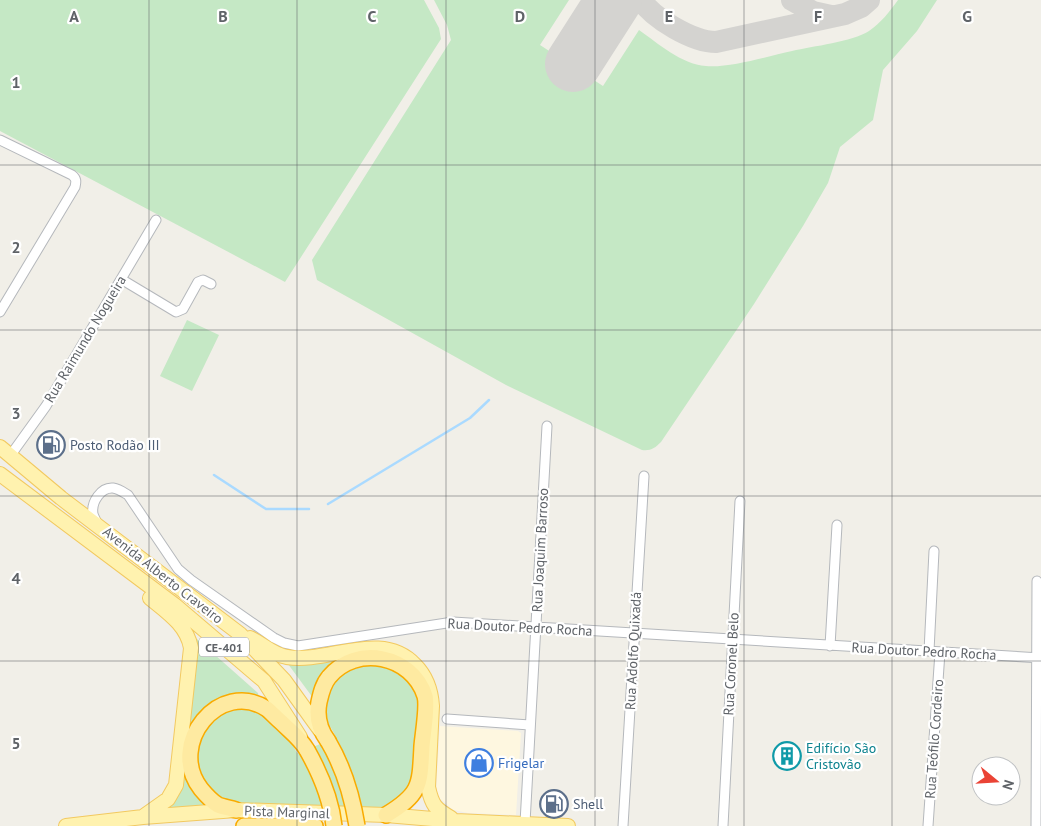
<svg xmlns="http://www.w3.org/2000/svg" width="1041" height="826" viewBox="0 0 1041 826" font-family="'PT Sans',sans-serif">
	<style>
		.commercial { fill: #fef7e0 }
		.green { fill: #c5e8c5 }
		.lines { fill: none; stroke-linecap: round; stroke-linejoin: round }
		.stream { stroke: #aadaff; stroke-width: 2.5 }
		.taxiway { stroke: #d4d3d0; stroke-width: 22 }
		.runway { stroke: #d4d3d0; stroke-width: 56 }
		.minor-casing { stroke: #b5b8bc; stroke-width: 11 }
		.primary-casing { stroke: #f2c960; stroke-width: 16 }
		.trunk-casing { stroke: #f9ab00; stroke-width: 18 }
		.minor { stroke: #fff; stroke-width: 9 }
		.primary { stroke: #fff2af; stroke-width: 14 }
		.trunk { stroke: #feeaa1; stroke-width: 15 }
		.trunk-bridge-casing { stroke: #f9ab00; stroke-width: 18; stroke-linecap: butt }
		.trunk-bridge { stroke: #feeaa1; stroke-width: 15 }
		.grid { fill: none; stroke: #5f6368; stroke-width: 1; stroke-opacity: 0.55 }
		.labels { text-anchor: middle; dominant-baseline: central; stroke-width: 4.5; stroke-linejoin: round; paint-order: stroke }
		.shield { fill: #fff; stroke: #8f9295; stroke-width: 1 }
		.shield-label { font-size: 12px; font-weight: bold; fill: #5f6368 }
		.street-label { font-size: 14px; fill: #5f6368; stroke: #fff }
		.service-label { font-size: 14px; fill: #4e5e75; stroke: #fff; text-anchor: start }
		.culture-label { font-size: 14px; fill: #0d838f; stroke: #fff; text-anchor: start }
		.shop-label { font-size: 14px; fill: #366cbe; stroke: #fff; text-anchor: start }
		.grid-label { font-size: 16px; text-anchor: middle; font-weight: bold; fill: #5f6368; stroke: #fff; stroke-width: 4.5; stroke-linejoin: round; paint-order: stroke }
	</style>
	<rect width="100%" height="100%" fill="#f1efe8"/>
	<path class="commercial" d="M440 726 518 731 521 733 516 815 468 813 453 810 437 796 436 792Z"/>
	<path class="green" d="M0 0H424L439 28 441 39 285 282 0 131Z
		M434 0H569L540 45 603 86 639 30C659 44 681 64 706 66 730 68 768 56 792 51 813 46 852 42 869 31 881 23 890 11 898 0H937L917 31 883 70 873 120 840 147 828 183 803 226 754 304 661 442C655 448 651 451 642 450L506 385 317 280 312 260 451 40 447 25Z
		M187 320 219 335 192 391 160 376Z
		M194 639H197L258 693 259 698 243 696 186 743 212 806 164 810 172 800Z
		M350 658 316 702 288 664Z
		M377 663 407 676 421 701 415 784 383 811 232 804 208 792 195 761 201 730 209 720 237 707 255 708 284 729 297 753 336 738C333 728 324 721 324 710 323 690 340 671 358 666 364 664 371 664 377 663Z"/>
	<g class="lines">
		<path class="stream" d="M214 475 266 509H309
			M328 504 470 418 489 400"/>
		<path class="taxiway" d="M641 0C654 19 693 42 716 42L845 14 861 7 869 0
			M792 0 813 12 831 16"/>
		<path class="runway" d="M573 64 614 0"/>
		<defs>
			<path id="minor" d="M0 140 72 175C77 179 76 182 75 187L0 312
				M121 279 176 312 183 309 198 282 203 280 211 284
				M10 456 46 406 156 220
				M98 525C96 521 94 517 93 514 91 502 101 487 113 488 119 489 123 492 128 495L178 569 191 580 274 638 284 643 298 646 453 622 1041 658
				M830 646 837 525
				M929 651 934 551
				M447 719 530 725
				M525 823 547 426
				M623 826 644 476
				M723 826 740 501
				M928 826 940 652
				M1036 826 1037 581"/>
			<path id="primary" d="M0 447 61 498 240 634 284 680 320 730
				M0 474 176 606 264 681 300 737
				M250 638C263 644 273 655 287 657 328 664 381 629 415 665 427 677 431 690 432 706L428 787C432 805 435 809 451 818
				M144 816 168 799 176 785 191 648C187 625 167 612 150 598
				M66 826 143 817 236 810 386 815 456 821 568 826"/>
			<path id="trunk" d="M328 741C319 729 316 717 319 702 321 693 323 684 329 677 356 644 412 655 425 696 428 706 423 734 422 746 420 785 421 794 386 815
				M236 810C230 808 223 807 218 805 211 801 206 795 201 789 166 744 220 678 267 709 272 713 276 718 281 722 291 732 300 738 307 750
				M244 826H315"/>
		</defs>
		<use href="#minor" class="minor-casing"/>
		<use href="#primary" class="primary-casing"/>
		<use href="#trunk" class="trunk-casing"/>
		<use href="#minor" class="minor"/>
		<use href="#primary" class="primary"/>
		<use href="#trunk" class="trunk"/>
		<defs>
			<path id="trunk-bridge" d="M328 741C344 768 352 795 357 826
				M307 750C320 773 331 799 334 826"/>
		</defs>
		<use href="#trunk-bridge" class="trunk-bridge-casing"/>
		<use href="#trunk-bridge" class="trunk-bridge"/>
	</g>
	<path class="grid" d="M149 0V826M297 0V826M446 0V826M595 0V826M744 0V826M892 0V826M0 165H1041M0 330H1041M0 496H1041M0 661H1041"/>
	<defs>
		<symbol id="fuel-ring" viewBox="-11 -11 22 22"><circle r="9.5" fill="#fff" stroke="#5c6f8a" stroke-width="1.5"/><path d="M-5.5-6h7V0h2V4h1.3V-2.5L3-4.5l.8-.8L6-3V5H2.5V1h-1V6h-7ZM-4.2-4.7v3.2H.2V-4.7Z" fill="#5c6f8a"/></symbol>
		<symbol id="building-ring" viewBox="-11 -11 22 22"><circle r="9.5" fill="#fff" stroke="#0f9aa8" stroke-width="1.5"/><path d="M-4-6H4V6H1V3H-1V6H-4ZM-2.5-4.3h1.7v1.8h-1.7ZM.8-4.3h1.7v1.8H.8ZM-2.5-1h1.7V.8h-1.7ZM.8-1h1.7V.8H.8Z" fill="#0f9aa8"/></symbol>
		<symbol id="shop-ring" viewBox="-11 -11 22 22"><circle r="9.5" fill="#fff" stroke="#3f7fe0" stroke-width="1.5"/><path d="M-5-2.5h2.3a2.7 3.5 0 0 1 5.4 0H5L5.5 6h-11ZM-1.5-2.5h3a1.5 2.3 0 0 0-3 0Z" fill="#3f7fe0"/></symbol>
	</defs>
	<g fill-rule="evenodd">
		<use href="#fuel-ring" x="35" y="429" width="32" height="32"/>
		<use href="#building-ring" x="771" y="740" width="32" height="32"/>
		<use href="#shop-ring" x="463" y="747" width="32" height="32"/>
		<use href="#fuel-ring" x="538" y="788" width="32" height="32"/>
	</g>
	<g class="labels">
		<rect class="shield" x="199" y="637.5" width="50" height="19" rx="4"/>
		<g class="shield-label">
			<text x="224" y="647">CE-401</text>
		</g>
		<g class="street-label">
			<text transform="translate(85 339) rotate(-59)">Rua Raimundo Nogueira</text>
			<text transform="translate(540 550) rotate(-87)">Rua Joaquim Barroso</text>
			<text transform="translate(163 575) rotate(38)">Avenida Alberto Craveiro</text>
			<text transform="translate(520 627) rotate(3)">Rua Doutor Pedro Rocha</text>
			<text transform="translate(633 651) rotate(-87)">Rua Adolfo Quixadá</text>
			<text transform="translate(924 651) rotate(3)">Rua Doutor Pedro Rocha</text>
			<text transform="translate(731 664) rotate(-87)">Rua Coronel Belo</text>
			<text transform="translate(934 739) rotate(-86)">Rua Teófilo Cordeiro</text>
			<text transform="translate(287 812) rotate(2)">Pista Marginal</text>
		</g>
		<g class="service-label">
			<text x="70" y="445">Posto Rodão III</text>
			<text x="573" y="804">Shell</text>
		</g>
		<g class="culture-label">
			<text x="806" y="748">Edifício São<tspan x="806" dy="16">Cristovão</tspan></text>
		</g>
		<g class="shop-label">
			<text x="498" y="763">Frigelar</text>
		</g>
	</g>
	<g class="grid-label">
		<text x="74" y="22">A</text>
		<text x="223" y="22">B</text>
		<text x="372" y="22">C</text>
		<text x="520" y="22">D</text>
		<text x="669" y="22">E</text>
		<text x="818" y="22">F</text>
		<text x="967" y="22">G</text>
		<text x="16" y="88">1</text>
		<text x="16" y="253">2</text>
		<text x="16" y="419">3</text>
		<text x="16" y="584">4</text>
		<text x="16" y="749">5</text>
	</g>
	<g transform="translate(996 781) rotate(108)"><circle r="24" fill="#ffffff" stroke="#bfc1c3"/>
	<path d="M0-4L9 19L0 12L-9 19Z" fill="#ea4335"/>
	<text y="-8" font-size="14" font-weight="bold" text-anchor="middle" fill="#5f6368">N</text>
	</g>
</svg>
